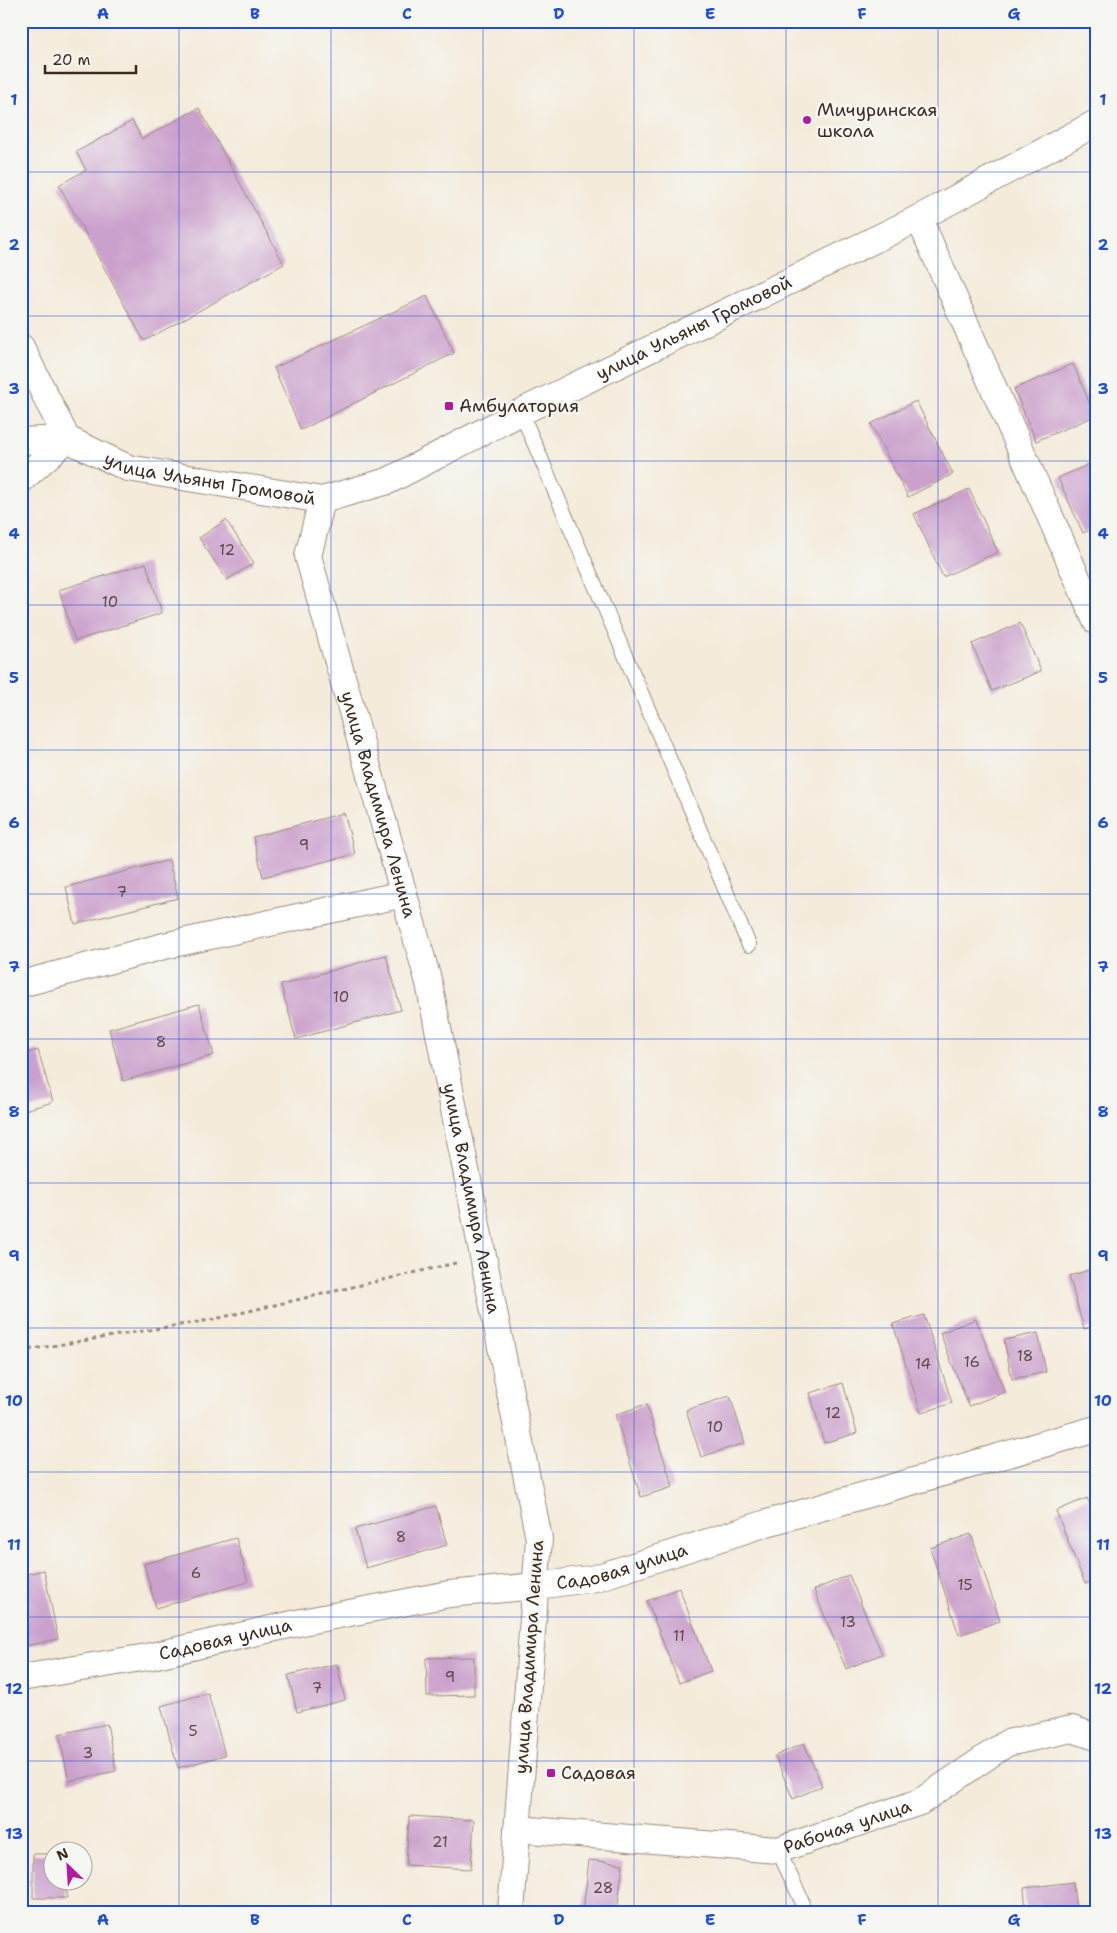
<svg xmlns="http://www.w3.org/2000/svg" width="1117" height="1933" viewBox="0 0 1117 1933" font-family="'Shantell Sans',sans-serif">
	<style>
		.building { fill: #caa0cc }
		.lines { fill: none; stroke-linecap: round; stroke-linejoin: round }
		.service-casing { stroke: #988a7c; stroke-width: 16 }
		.minor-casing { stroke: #988a7c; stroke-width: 28 }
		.path { stroke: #988a7c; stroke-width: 3; stroke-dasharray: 4 4; stroke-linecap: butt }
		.service { stroke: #fff; stroke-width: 14 }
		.minor { stroke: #fff; stroke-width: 26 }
		.grid { fill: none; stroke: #1d4ed8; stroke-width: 1; stroke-opacity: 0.55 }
		.poi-dot { fill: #b5179e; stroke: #f6f6f2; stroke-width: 2 }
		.labels { text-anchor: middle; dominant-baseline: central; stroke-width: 5; stroke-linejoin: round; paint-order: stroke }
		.number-label { font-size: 15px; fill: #5f484a }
		.poi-label { font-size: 18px; fill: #3b2a1e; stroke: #f6f6f2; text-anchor: start }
		.street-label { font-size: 18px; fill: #3b2a1e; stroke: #f6f6f2 }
		.neatline { fill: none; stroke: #1d4ed8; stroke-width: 2 }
		.grid-label { font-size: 16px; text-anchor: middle; font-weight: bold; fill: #1d4ed8 }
	</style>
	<rect width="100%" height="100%" fill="#f6f6f2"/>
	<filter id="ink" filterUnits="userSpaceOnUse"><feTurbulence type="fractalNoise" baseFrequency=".02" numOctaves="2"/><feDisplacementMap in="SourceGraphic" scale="10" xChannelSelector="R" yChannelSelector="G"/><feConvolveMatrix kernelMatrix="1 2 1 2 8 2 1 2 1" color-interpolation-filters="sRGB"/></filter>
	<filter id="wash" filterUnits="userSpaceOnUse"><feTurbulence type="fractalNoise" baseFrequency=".0096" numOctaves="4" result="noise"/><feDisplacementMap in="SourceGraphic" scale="20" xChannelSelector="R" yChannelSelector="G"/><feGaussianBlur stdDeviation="1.12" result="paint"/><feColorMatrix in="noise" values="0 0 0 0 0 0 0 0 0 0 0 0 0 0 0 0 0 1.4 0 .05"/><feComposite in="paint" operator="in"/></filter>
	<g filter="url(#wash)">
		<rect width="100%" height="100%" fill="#f4ebda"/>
		<g id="blocks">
			<path class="building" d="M199 108 284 264 144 341 59 185 86 170 76 152 132 121 142 139Z
				M427 296 454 353 301 430 274 368Z
				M1073 364 1095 416 1036 441 1014 389Z
				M916 401 953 474 908 497 871 424Z
				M1096 461V527L1083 533 1058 478Z
				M969 489 998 552 943 577 914 514Z
				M226 520 254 563 227 580 199 538Z
				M146 563 162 613 75 641 59 590Z
				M1020 623 1041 671 992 691 972 644Z
				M344 813 355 854 263 877 253 837Z
				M169 860 178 898 75 924 66 887Z
				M386 955 401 1010 296 1039 281 985Z
				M199 1004 214 1055 123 1081 109 1029Z
				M38 1050 53 1102 21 1111V1055Z
				M1096 1268V1326L1084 1329 1069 1276Z
				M924 1315 952 1403 921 1413 893 1324Z
				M976 1319 1005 1392 969 1406 940 1333Z
				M1038 1333 1046 1372 1012 1379 1004 1340Z
				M843 1383 857 1433 824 1443 810 1393Z
				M730 1396 745 1443 701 1457 686 1410Z
				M646 1404 673 1487 641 1497 615 1415Z
				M1087 1498 1096 1518V1579L1085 1584 1056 1511Z
				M436 1506 447 1545 366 1568 355 1529Z
				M971 1534 1000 1621 959 1635 930 1548Z
				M236 1538 248 1582 156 1608 144 1564Z
				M44 1570 58 1639 21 1647V1575Z
				M849 1575 882 1654 846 1669 814 1590Z
				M679 1588 711 1671 679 1683 647 1601Z
				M474 1657V1695L427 1696 426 1658Z
				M337 1664 345 1700 297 1712 288 1675Z
				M208 1693 225 1755 178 1768 161 1706Z
				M107 1724 116 1771 69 1781 59 1734Z
				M804 1743 822 1786 793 1799 775 1756Z
				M409 1816 474 1820 471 1869 406 1865Z
				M33 1854H52V1880H67V1898H33Z
				M589 1860 623 1864 617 1912H583Z
				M1073 1882 1076 1912H1026L1024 1888Z"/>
		</g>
	</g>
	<g filter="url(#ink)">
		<use href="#blocks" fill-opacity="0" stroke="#988a7c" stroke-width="1"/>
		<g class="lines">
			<defs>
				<path id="service" d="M521 412 749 945
					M778 1850 801 1899 803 1912"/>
				<g id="minor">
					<path d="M919 218 1096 621"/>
					<path d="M21 347 67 439 21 480"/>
					<path id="s1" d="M21 441 67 439 128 468 322 500 388 481 521 412 919 218 1096 123"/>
					<path id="s2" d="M322 500 308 556 429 983 539 1539 511 1912"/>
					<path d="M21 984 164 946 404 894"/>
					<path id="s3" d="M21 1678 147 1657 302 1622 449 1594 537 1586 596 1578 767 1523 1096 1429"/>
					<path id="s4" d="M517 1829 778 1850 920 1802 1007 1743 1072 1729 1096 1737"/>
				</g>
			</defs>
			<use href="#service" class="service-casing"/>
			<use href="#minor" class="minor-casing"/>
			<path class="path" d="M21 1351 210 1320 456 1263"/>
			<use href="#service" class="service"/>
			<use href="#minor" class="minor"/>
		</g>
	</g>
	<path class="grid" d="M179 21V1912M331 21V1912M483 21V1912M634 21V1912M786 21V1912M938 21V1912M21 172H1096M21 316H1096M21 461H1096M21 605H1096M21 750H1096M21 894H1096M21 1039H1096M21 1183H1096M21 1328H1096M21 1472H1096M21 1617H1096M21 1761H1096"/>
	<g class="poi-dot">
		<circle cx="807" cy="120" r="5"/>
		<rect x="444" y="401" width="10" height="10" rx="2.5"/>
		<rect x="546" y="1768" width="10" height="10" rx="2.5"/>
	</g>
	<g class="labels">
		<g class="number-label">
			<text x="227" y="550">12</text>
			<text x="110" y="602">10</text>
			<text x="304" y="845">9</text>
			<text x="122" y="892">7</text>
			<text x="341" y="997">10</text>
			<text x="161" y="1042">8</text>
			<text x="1025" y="1356">18</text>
			<text x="972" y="1362">16</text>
			<text x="923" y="1364">14</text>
			<text x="833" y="1413">12</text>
			<text x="715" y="1427">10</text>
			<text x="401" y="1537">8</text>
			<text x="196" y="1573">6</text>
			<text x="965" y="1585">15</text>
			<text x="848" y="1622">13</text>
			<text x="679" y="1636">11</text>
			<text x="450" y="1677">9</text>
			<text x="317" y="1688">7</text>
			<text x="193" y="1731">5</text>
			<text x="88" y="1753">3</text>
			<text x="440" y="1842">21</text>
			<text x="603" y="1888">28</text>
		</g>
		<g class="poi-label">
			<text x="817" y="110">Мичуринская<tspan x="817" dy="21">школа</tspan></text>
			<text x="459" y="406">Амбулатория</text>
			<text x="561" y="1773">Садовая</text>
		</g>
		<g class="street-label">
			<text stroke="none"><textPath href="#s1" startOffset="721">улица Ульяны Громовой</textPath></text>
			<text stroke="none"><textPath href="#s1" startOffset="196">улица Ульяны Громовой</textPath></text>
			<text stroke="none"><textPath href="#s2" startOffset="316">улица Владимира Ленина</textPath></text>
			<text stroke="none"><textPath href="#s2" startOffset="721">улица Владимира Ленина</textPath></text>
			<text stroke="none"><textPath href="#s3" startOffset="612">Садовая улица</textPath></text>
			<text stroke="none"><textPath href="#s3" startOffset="208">Садовая улица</textPath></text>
			<text transform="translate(529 1657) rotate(-86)">улица Владимира Ленина</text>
			<text stroke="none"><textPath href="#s4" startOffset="335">Рабочая улица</textPath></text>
		</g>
	</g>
	<rect width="1117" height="1933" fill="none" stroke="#f6f6f2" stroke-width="55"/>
	<g transform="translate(68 1866) rotate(335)"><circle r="24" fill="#f6f6f2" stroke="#aba49d"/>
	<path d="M0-4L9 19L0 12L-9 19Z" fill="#b5179e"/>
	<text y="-8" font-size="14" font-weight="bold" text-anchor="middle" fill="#3b2a1e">N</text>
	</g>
	<path d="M45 65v8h91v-8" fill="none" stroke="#3b2a1e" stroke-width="2.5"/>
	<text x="52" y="65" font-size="15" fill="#3b2a1e" stroke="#f6f6f2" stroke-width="4" paint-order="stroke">20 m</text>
	<rect x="28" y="28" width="1062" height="1878" class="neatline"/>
	<g class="grid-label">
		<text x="103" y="19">A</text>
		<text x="255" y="19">B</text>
		<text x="407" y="19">C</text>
		<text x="559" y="19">D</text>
		<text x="710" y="19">E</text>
		<text x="862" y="19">F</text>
		<text x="1014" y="19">G</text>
		<text x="14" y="105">1</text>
		<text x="1103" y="105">1</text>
		<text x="14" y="250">2</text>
		<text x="1103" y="250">2</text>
		<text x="14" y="394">3</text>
		<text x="1103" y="394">3</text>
		<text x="14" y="539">4</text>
		<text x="1103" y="539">4</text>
		<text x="14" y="683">5</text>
		<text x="1103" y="683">5</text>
		<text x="14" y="828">6</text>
		<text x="1103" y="828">6</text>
		<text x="14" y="972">7</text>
		<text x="1103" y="972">7</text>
		<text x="14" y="1117">8</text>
		<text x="1103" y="1117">8</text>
		<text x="14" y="1261">9</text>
		<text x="1103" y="1261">9</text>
		<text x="14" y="1406">10</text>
		<text x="1103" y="1406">10</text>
		<text x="14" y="1550">11</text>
		<text x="1103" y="1550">11</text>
		<text x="14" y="1694">12</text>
		<text x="1103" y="1694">12</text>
		<text x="14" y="1839">13</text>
		<text x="1103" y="1839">13</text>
		<text x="103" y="1925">A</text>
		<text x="255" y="1925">B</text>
		<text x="407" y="1925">C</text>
		<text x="559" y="1925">D</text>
		<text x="710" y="1925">E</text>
		<text x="862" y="1925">F</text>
		<text x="1014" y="1925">G</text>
	</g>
</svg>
